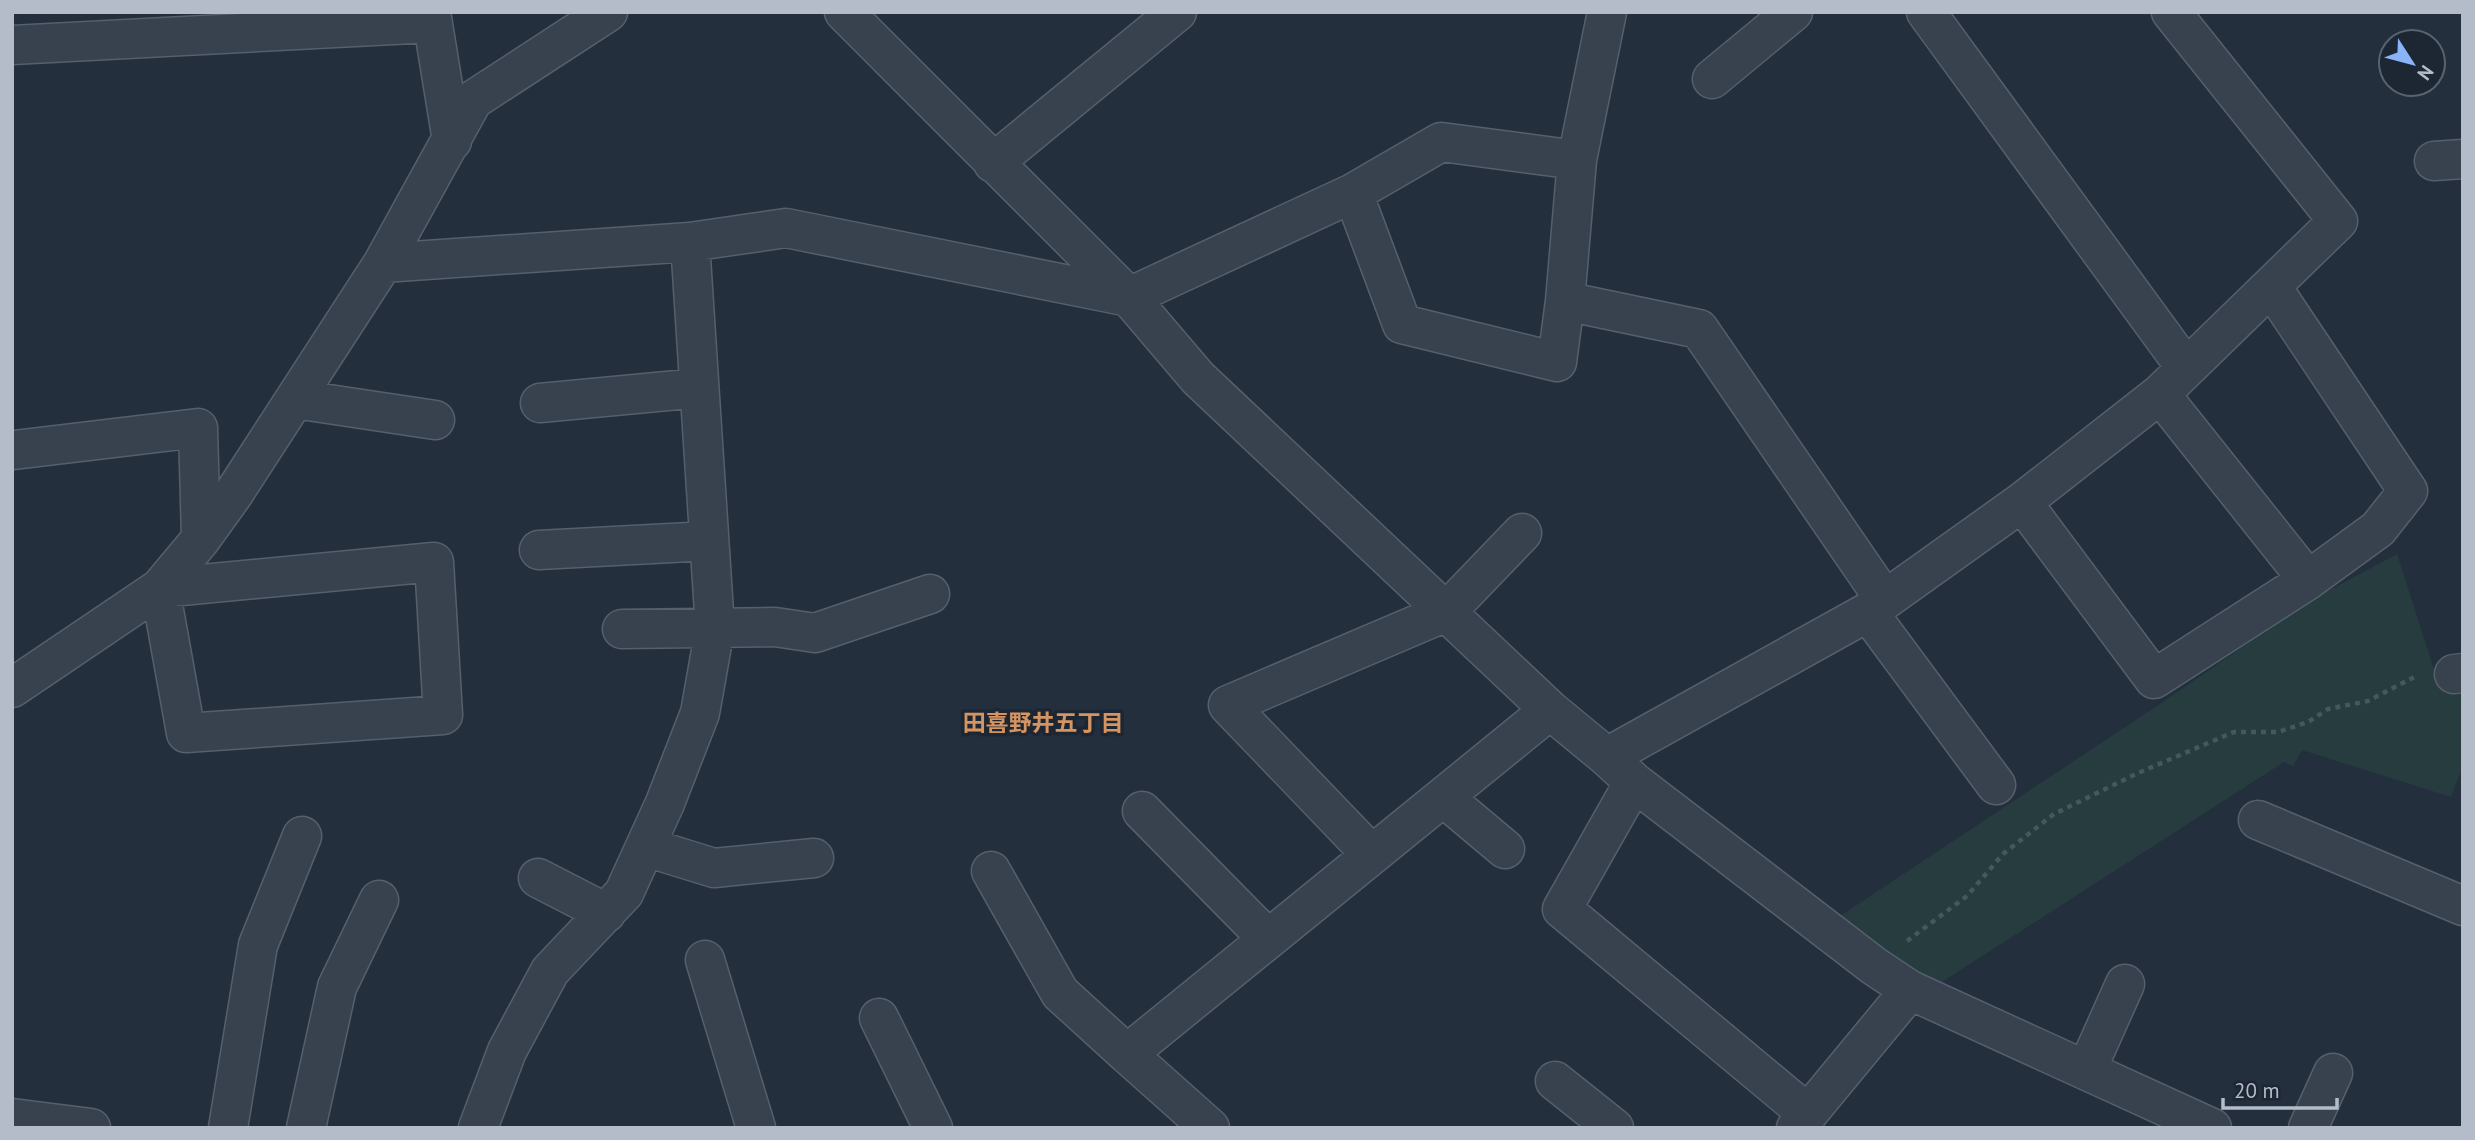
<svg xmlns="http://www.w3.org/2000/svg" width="2475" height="1140" viewBox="0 0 2475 1140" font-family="'PT Sans','Noto Sans JP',sans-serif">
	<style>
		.green { fill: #263c3f }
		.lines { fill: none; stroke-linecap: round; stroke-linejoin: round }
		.minor-casing { stroke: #565f6c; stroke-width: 41 }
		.path { stroke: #44595c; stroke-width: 4.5; stroke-dasharray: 5 5; stroke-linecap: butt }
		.minor { stroke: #38414e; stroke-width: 38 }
		.labels { text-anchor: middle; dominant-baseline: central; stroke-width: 7; stroke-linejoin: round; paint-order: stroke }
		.neighbourhood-label { font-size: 23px; font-weight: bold; fill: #d59563; stroke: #1d2633 }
	</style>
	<rect width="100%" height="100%" fill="#242f3e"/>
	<path class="green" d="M2397 554 2439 685 2463 686V766L2451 797 2302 750 2293 766 2284 762 1931 989 1834 920 2160 704 2311 600Z"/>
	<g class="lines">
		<defs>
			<path id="minor" d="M431 12 452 141
				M844 12 1129 297 1198 378 1550 710 1607 757 1634 782 1874 966 1910 990 2212 1128
				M1926 12 2186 368
				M12 45 432 23
				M1712 79 1793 12
				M2434 161 2463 159
				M993 163 1177 12
				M1353 193 1441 142 1577 160
				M383 263 690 242 786 228 1129 297 1353 193 1402 324 1557 362 1565 301 1577 160 1607 12
				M1565 301 1699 329 1885 600
				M2160 394 2308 580
				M295 399 435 420
				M540 403 699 388
				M14 450 198 428 201 539
				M2022 502 2154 679 2308 580 2378 529 2408 491 2271 286
				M539 550 709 541
				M434 562 443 715 186 733 160 588Z
				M1868 612 1996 785
				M622 629 775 627 815 633 930 594
				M2454 674 2463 673
				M12 688 160 588 201 539 232 496 383 263 473 100 608 12
				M1607 757 1868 612 2022 502 2160 394 2338 221 2171 12
				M1634 782 1562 909 1808 1114
				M1443 797 1505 849
				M1142 811 1268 939
				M2258 820 2463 906
				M646 847 714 868 814 858
				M1372 855 1228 705 1446 612 1522 533
				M991 871 1060 993 1127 1054
				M538 878 606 913
				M705 960 756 1128
				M879 1018 933 1128
				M2087 1069 2125 984
				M1555 1081 1614 1128
				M12 1118 91 1128
				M228 1128 258 945 302 836
				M306 1128 337 987 379 900
				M478 1128 507 1051 550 971 624 893 665 803 700 713 715 628 690 242
				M1210 1128 1127 1054 1550 710
				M1796 1128 1910 990
				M2308 1128 2333 1073"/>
		</defs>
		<use href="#minor" class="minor-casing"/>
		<path class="path" d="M1907 941 1967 896 2003 854 2054 814 2138 773 2234 732H2278L2308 722 2328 709 2368 701 2418 675"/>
		<use href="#minor" class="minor"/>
	</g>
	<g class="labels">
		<g class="neighbourhood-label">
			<text x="1043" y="722">田喜野井五丁目</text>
		</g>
	</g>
	<rect width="2475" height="1140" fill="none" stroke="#b4bcc9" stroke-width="28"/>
	<g transform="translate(2412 63) rotate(126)"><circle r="33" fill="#1d2633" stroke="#59626f" stroke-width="2"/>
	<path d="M0-5L12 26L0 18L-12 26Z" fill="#8ab4f8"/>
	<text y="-10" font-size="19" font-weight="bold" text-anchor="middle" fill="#b4bcc9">N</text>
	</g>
	<path d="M2223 1098v10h114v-10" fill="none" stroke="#b4bcc9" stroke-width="3.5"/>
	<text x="2234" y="1098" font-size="21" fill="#b4bcc9" stroke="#1d2633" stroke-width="5" paint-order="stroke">20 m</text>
</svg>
